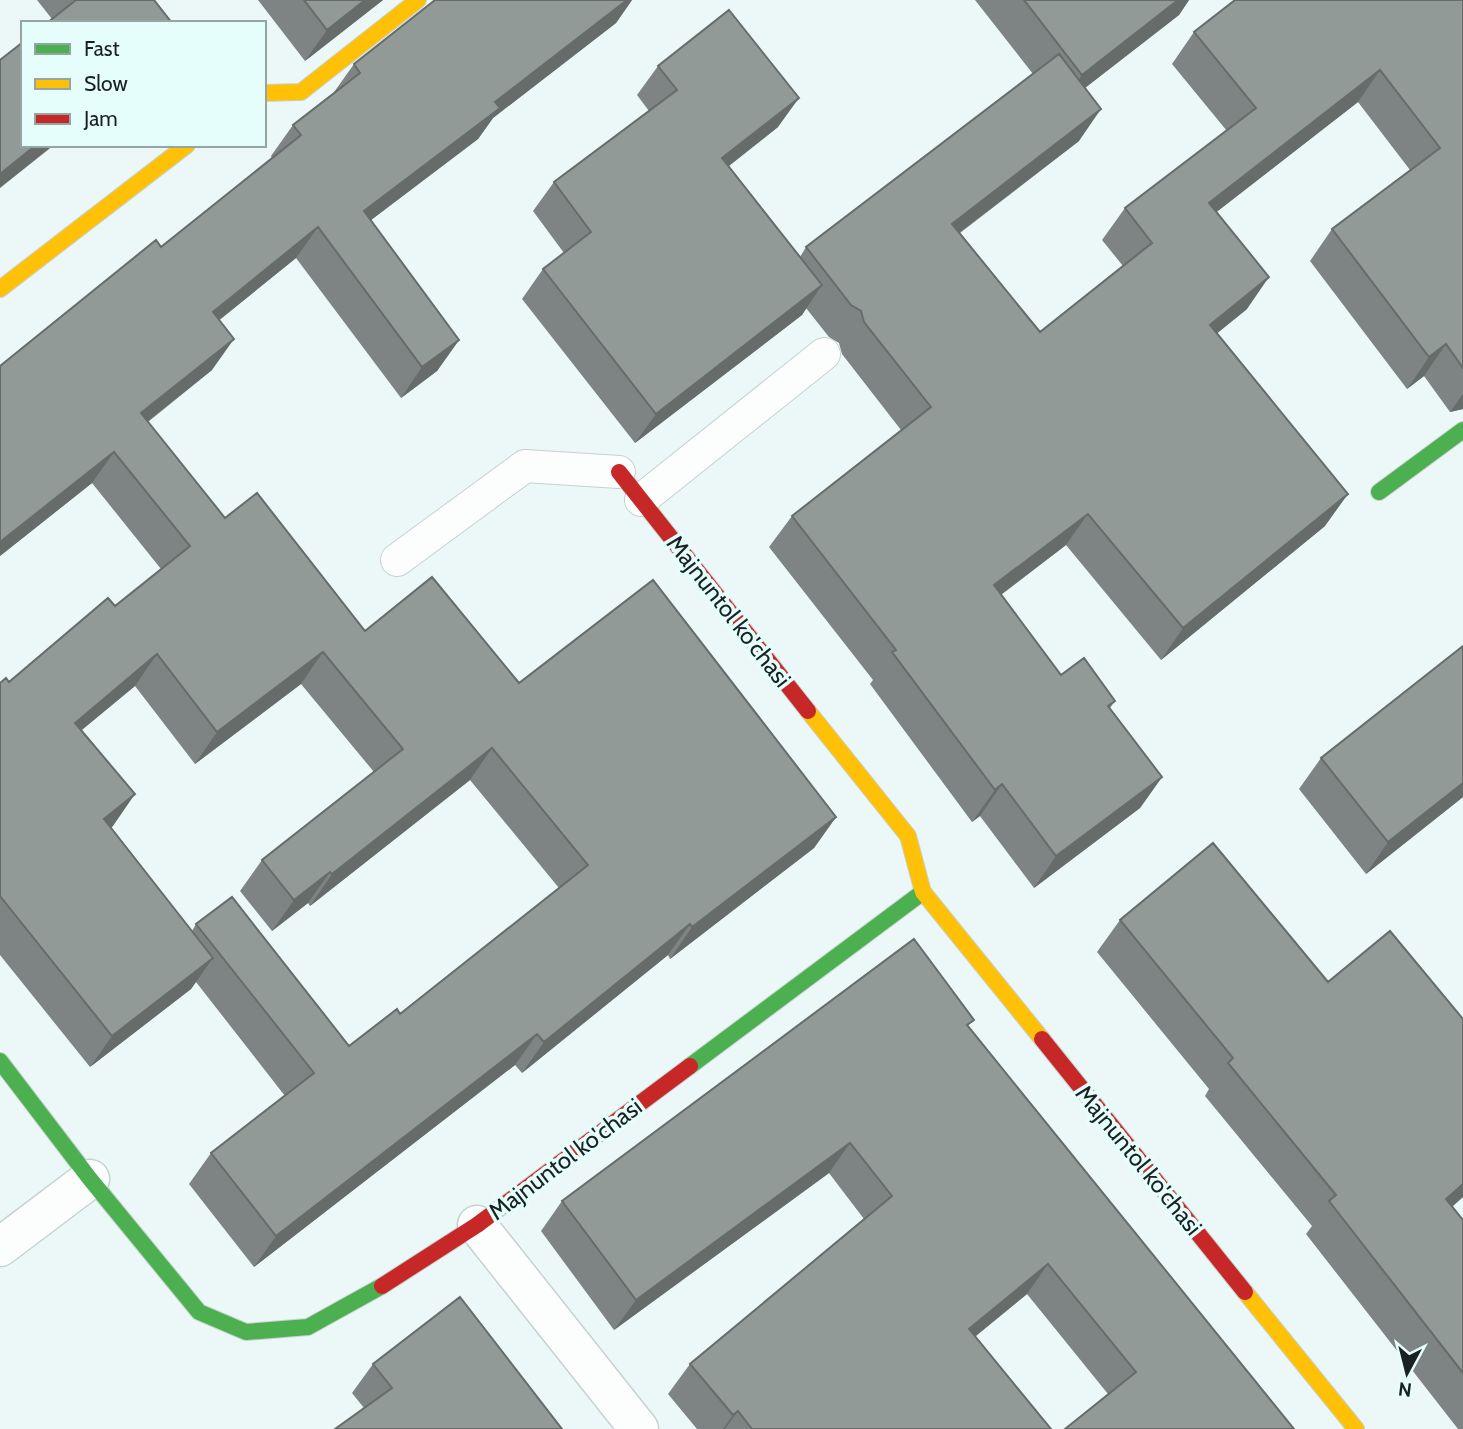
<svg xmlns="http://www.w3.org/2000/svg" width="1463" height="1429" viewBox="0 0 1463 1429" font-family="Cabin,sans-serif">
	<style>
		.lines { fill: none; stroke-linecap: round; stroke-linejoin: round }
		.lane-casing { stroke: #c7d2d0; stroke-width: 34 }
		.street-casing { stroke: #c7d2d0; stroke-width: 41 }
		.fast-casing { stroke: #c7d2d0; stroke-width: 18 }
		.slow-casing { stroke: #c7d2d0; stroke-width: 18 }
		.jam-casing { stroke: #c7d2d0; stroke-width: 18 }
		.lane { stroke: #fcfefe; stroke-width: 32 }
		.street { stroke: #fcfefe; stroke-width: 38 }
		.fast { stroke: #4caf50; stroke-width: 16 }
		.slow { stroke: #ffc107; stroke-width: 16 }
		.jam { stroke: #c62828; stroke-width: 16 }
		.wall { fill: #7e8483; fill-rule: evenodd }
		.shaded-wall { fill: #666c6a }
		.building { fill: #929a98; stroke: #666c6a; stroke-width: 2 }
		.labels { text-anchor: middle; dominant-baseline: central; stroke-width: 7; stroke-linejoin: round; paint-order: stroke }
		.street-label { font-size: 24px; fill: #192221; stroke: #e6fefb }
	</style>
	<rect width="100%" height="100%" fill="#ecf8f7"/>
	<g class="lines">
		<defs>
			<path id="lane" d="M641 500 824 354
				M397 560 525 466 619 472"/>
			<path id="street" d="M477 1225 639 1429
				M0 1247 90 1179"/>
			<path id="fast" d="M1379 492 1463 430
				M0 1061 90 1179 199 1312 246 1332 308 1327 382 1286
				M690 1066 923 892"/>
			<path id="slow" d="M264 93 301 92 418 0
				M0 289 187 145
				M808 711 908 836 923 892 1042 1039
				M1245 1292 1356 1429"/>
			<path id="jam" d="M619 472 808 711
				M1042 1039 1245 1292
				M382 1286 477 1225 690 1066"/>
		</defs>
		<use href="#lane" class="lane-casing"/>
		<use href="#street" class="street-casing"/>
		<use href="#fast" class="fast-casing"/>
		<use href="#slow" class="slow-casing"/>
		<use href="#jam" class="jam-casing"/>
		<use href="#lane" class="lane"/>
		<use href="#street" class="street"/>
		<use href="#fast" class="fast"/>
		<use href="#slow" class="slow"/>
		<use href="#jam" class="jam"/>
	</g>
	<path class="wall" d="M37 0H154L52 19Z
		M258 0H383L305 61Z
		M435 0H632L616 23 493 118 478 139 371 220 459 340 437 371 401 398 296 258 219 320 212 370 148 422 225 518 365 631 519 683 836 817 814 848 670 959 668 955 522 1073 515 1065 254 1267 189 1184 211 1153 285 1096 196 982 191 989 90 1067 0 955V683L9 682 115 606 161 569 92 483 0 556V366L161 247 272 158 271 156 293 125 332 95 354 64ZM301 684 374 772 262 860 240 891 272 931 308 903 310 906 470 780 559 888 400 1014 349 1046 196 924 192 931 111 827 113 826 81 730 135 686 195 764Z
		M975 0H1189L1179 15 1085 88 1079 141 960 233 1040 332 1123 266 1102 240 1125 208 1227 131 1172 64 1194 32 1463 0V409L1450 412 1424 376 1407 389 1310 261 1332 229 1410 170 1358 102 1216 212 1247 309 1217 333 1325 526 1161 660 1066 545 1001 595 1061 675 1115 701 1110 708 1162 777 1140 808 1034 888 980 816 972 822 870 684 873 680 769 547 792 516 901 430 842 354 839 343 829 337 806 308 802 315 635 443 522 299 543 269 564 253 533 211 554 182 649 111 637 95 658 66 778 127 729 166 800 257 806 247 1033 74Z
		M1463 646V797L1366 874 1299 789 1321 758Z
		M1120 920 1328 982 1463 1019V1197L1452 1207 1463 1220V1429H1458L1306 1234 1312 1226 1205 1096 1209 1089 1097 952Z
		M968 1027 1294 1429 1108 1394 1027 1294 975 1336 1051 1429H697L668 1394 690 1364 864 1219 829 1173 614 1330 541 1231 562 1201Z
		M373 1364 562 1429 364 1408 352 1393Z"/>
	<path class="shaded-wall" d="M365 0H383L305 61 327 30Z
		M627 0H632L616 23 493 118 478 139 342 242 364 211 495 102Z
		M1178 0H1189L1179 15 1059 108 1082 75Z
		M1380 70 1358 102 1187 235 1209 203Z
		M799 98 778 127 702 187 722 158Z
		M1101 109 1079 141 930 255 952 224Z
		M36 145H54L0 188V174Z
		M318 227 296 258 191 343 213 312Z
		M1269 277 1247 309 1188 357 1210 325Z
		M822 285 802 315 635 443 656 414Z
		M234 339 212 370 119 444 141 413Z
		M459 340 437 371 401 398 422 367Z
		M1446 344 1424 376 1407 389 1429 357Z
		M1463 394V409L1450 412Z
		M114 452 92 483 0 556V542Z
		M1348 494 1325 526 1161 660 1183 628Z
		M1088 514 1066 545 971 617 994 585Z
		M323 652 301 684 195 764 217 732Z
		M157 654 135 686 53 754 75 723Z
		M492 748 470 780 310 906 332 874Z
		M1162 777 1140 808 1034 888 1056 856Z
		M1463 783V797L1366 874 1388 842Z
		M1002 784 980 816 972 822 995 790Z
		M135 794 113 826 82 850 104 819Z
		M836 817 814 848 670 959 692 927Z
		M330 872 308 903 272 931 294 900Z
		M690 924 668 955 522 1073 544 1042Z
		M213 958 191 989 90 1067 112 1036Z
		M537 1034 515 1065 254 1267 276 1236Z
		M850 1143 829 1173 614 1330 636 1300Z
		M1463 1184V1197L1423 1231 1446 1199Z
		M1048 1264 1027 1294 948 1359 969 1329Z
		M738 1411 725 1429H723L733 1415Z"/>
	<path class="building" d="M76 0H154L172 23H47Z
		M304 0H365L327 30Z
		M435 0H627L495 102 500 108 364 211 459 340 422 367 318 227 213 312 234 339 141 413 225 518 257 493 365 631 432 577 519 683 653 580 836 817 692 927 690 924 544 1042 537 1034 276 1236 211 1153 314 1073 196 924 232 897 349 1046 397 1009 400 1014 588 865 492 748 332 874 330 872 294 900 262 860 403 749 323 652 217 732 157 654 75 723 135 794 104 819 213 958 112 1036 0 896V683L6 678 9 682 108 598 115 606 190 546 114 452 0 542V366L156 240 161 247 301 135 293 125 360 73 354 64Z
		M1024 0H1178L1082 75Z
		M1235 0H1463V368L1446 344 1429 357 1332 229 1440 148 1380 70 1209 203 1269 277 1210 325 1348 494 1183 628 1088 514 994 585 1061 675 1084 658 1115 701 1108 706 1162 777 1056 856 1002 784 995 790 892 652 896 650 792 516 931 407 864 322 861 311 851 305 806 247 1059 54 1101 109 952 224 1040 332 1152 243 1125 208 1256 108 1194 32Z
		M729 10 799 98 722 158 822 285 656 414 543 269 591 232 554 182 677 90 658 66Z
		M23 42V145H36L0 174V60Z
		M1463 646V783L1388 842 1321 758Z
		M1213 843 1328 982 1390 931 1463 1019V1184L1446 1199 1463 1220V1373L1329 1201 1336 1195 1228 1063 1233 1058 1120 920Z
		M914 939 974 1020 967 1025 1294 1429H1065L1136 1372 1048 1264 969 1329 1051 1429H752L738 1411 733 1415 690 1364 892 1196 850 1143 636 1300 562 1201Z
		M460 1297 562 1429H335L392 1388 373 1364Z"/>
	<g class="labels">
		<g class="street-label">
			<text transform="translate(729 611) rotate(52)">Majnuntol ko'chasi</text>
			<text transform="translate(565 1159) rotate(-37)">Majnuntol ko'chasi</text>
			<text transform="translate(1139 1160) rotate(51)">Majnuntol ko'chasi</text>
		</g>
	</g>
	<rect x="21" y="21" width="245" height="126" fill="#e6fefb" stroke="#94a6a4" stroke-width="2"/>
	<rect x="35" y="44" width="35" height="10" fill="#4caf50" stroke="#94a6a4" stroke-width="2"/>
	<text x="84" y="56" font-size="21" fill="#192221">Fast</text>
	<rect x="35" y="79" width="35" height="10" fill="#ffc107" stroke="#94a6a4" stroke-width="2"/>
	<text x="84" y="91" font-size="21" fill="#192221">Slow</text>
	<rect x="35" y="114" width="35" height="10" fill="#c62828" stroke="#94a6a4" stroke-width="2"/>
	<text x="84" y="126" font-size="21" fill="#192221">Jam</text>
	<g transform="translate(1407 1373) rotate(187)" stroke="#e6fefb" stroke-width="5" paint-order="stroke">
	<path d="M0-5L12 26L0 18L-12 26Z" fill="#192221"/>
	<text y="-10" font-size="19" font-weight="bold" text-anchor="middle" fill="#192221">N</text>
	</g>
</svg>
